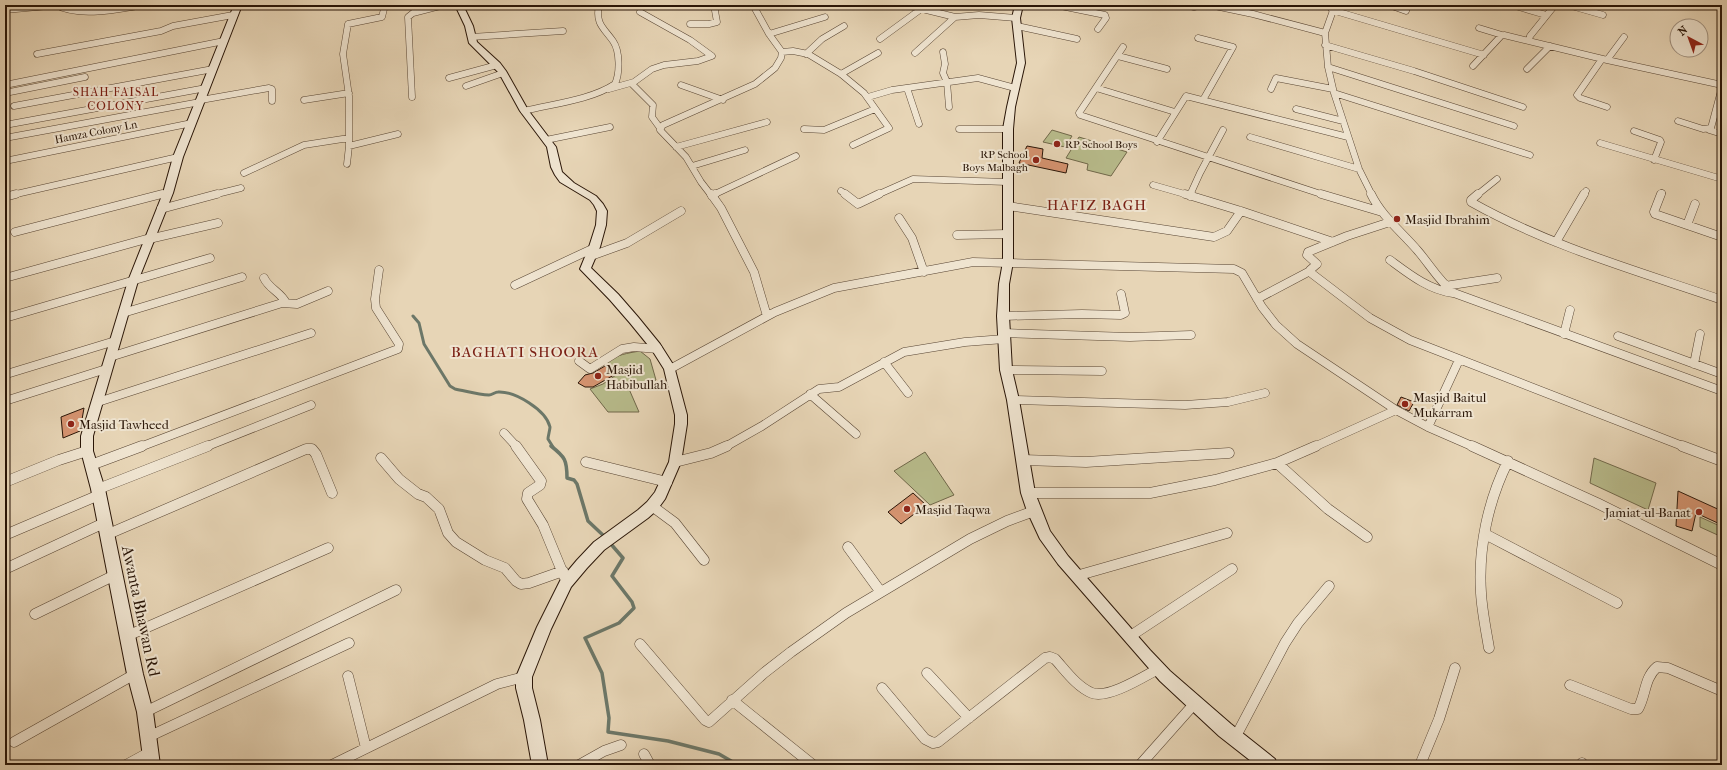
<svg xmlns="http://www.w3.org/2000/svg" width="1727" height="770" viewBox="0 0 1727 770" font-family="'IM FELL French Canon',serif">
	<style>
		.green { fill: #b8bc8c; stroke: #70684a }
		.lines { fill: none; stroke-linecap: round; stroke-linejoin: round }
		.stream-far1 { stroke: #6c7768; stroke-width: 3 }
		.stream { stroke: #6c7768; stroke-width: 3.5 }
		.building { fill: #d69471; stroke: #291507 }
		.street-far2-casing { stroke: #584533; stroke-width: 7 }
		.street-far1-casing { stroke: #584533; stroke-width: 9 }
		.street-casing { stroke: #584533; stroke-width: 11 }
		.secondary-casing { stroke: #291507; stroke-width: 2 }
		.street-far2 { stroke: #efe4d0; stroke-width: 6 }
		.street-far1 { stroke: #efe4d0; stroke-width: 8 }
		.street { stroke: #efe4d0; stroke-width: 10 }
		.secondary { fill: #efe4d0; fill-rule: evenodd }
		.poi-dot { fill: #8f2418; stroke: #efe4d0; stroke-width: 1.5 }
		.labels { text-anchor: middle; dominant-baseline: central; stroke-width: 4; stroke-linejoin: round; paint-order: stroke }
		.far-street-label { font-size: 11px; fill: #291507; stroke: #efe4d0 }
		.far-poi-label { font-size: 11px; fill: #291507; stroke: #efe4d0; text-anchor: start }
		.far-neighbourhood-label { font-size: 12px; letter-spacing: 1px; fill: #7a1f14; stroke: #efe4d0 }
		.poi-label { font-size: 13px; fill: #291507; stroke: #efe4d0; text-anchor: start }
		.quarter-label { font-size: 15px; letter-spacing: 1px; fill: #7a1f14; stroke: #efe4d0 }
		.near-street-label { font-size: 16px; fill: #291507; stroke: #efe4d0 }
	</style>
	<rect width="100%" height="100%" fill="#e7d5b6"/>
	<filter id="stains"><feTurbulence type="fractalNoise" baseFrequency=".005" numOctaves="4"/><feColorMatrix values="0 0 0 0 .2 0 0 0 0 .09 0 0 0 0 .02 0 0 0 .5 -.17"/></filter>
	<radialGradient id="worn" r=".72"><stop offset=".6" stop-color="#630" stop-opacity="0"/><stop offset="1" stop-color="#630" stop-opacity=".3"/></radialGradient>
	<path class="green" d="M1052 130 1072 136 1065 147 1043 142Z
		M1079 137 1127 152 1111 176 1087 170 1088 164 1066 158Z
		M640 351 650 359 656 380 629 389 639 412H608L590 389 603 384 616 375 606 362C616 355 628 353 640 351Z
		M925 452 954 495 930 505 894 471Z
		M1594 458 1656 483 1648 510 1590 483Z
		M1700 517 1722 527V537L1700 527Z"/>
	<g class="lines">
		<path class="stream-far1" d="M413 316 419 323 424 344 450 386 455 389C466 391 478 395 489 395 492 395 495 392 498 392 515 391 546 410 550 427 550 430 548 436 548 439L553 447"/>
		<path class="stream" d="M551 446C565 457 567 460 567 478L574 480 577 484 588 521 605 537
			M610 543 623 558 612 576 632 602 634 608 619 623 585 638 602 673 609 718 608 732 668 741 719 754 738 765"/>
	</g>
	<path class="building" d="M1027 146 1043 149 1042 158 1068 164 1066 173 1019 163Z
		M605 366 614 375 593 387H585L578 383 585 375 593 373Z
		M1401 397 1414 402 1409 411 1397 405Z
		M84 408 80 431 63 438 61 417Z
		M1678 491 1722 511V525L1696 513 1692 531 1676 526Z
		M913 493 926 505 901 524 888 512Z"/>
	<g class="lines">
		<defs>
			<path id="street-far2" d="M56 5C79 18 119 9 144 5
				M906 5 955 17 979 15 1016 18
				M1056 5 1105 15 1106 18 1098 29
				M1186 5 1194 7 1202 5
				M1210 5 1253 14 1325 33
				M1335 5 1325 33 1328 67 1334 93 1359 169 1372 195
				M1389 5 1406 11
				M1512 5 1546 15
				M1568 5 1603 15
				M5 10 59 5
				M1332 10 1484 55
				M690 24H709L717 22 714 5
				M1017 26 1077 39
				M1479 28 1502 35
				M769 34 825 17
				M471 37 563 31
				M1198 38 1233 47 1203 100
				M880 39 921 9
				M1529 41 1530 36 1555 5
				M1325 45 1414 71 1523 107
				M1123 47 1079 113 1080 115 1324 195
				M782 52 793 51 808 54 841 74 864 93 889 128 853 145
				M943 52 945 64 943 73 947 82 949 107
				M915 53 955 17
				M37 54 161 31 173 26 233 15
				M806 54 822 39 844 26
				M1118 56 1167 69
				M1602 59 1577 95 1580 98 1607 107
				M1607 60 1624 37
				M1473 66 1501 36 1504 35 1607 60 1722 85
				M1328 67 1514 126
				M1527 69 1550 46
				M841 74 878 53
				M449 78 497 65
				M632 84 653 105 652 117 660 128
				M5 85 224 41
				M681 85 723 100
				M466 86 503 73
				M907 88 919 124
				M1096 88 1175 112
				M609 89 634 82 652 69 664 65 698 61 712 56 690 40 640 12
				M1271 89 1276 78 1333 89
				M5 93 85 77
				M1334 93 1530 155
				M412 97 408 17 413 13 444 5
				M868 97 892 90 978 78 1015 88
				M201 100 269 88 272 89V101
				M304 100 349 93
				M14 106 213 69
				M1296 109 1343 121
				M524 111C552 104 591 100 615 84 620 73 620 51 613 41 604 28 595 24 599 5
				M1678 121 1703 129 1711 128 1722 87
				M5 125 206 88
				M804 129 824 130 875 109
				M959 129H1008
				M1709 130 1722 134
				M1634 131 1660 140 1661 142 1654 160
				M1250 137 1359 169
				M5 138 200 102
				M546 140 610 127
				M1157 142 1186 96 1348 137
				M1600 143 1722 179
				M349 146 398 134
				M676 147 767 122
				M5 161 192 123
				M347 164 349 146V96L343 54 348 24 382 17 385 5
				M692 166 745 150
				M244 173 304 145 349 138
				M1153 185 1188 195
				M841 191 847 195
				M12 195 178 157
				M159 195 168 193
				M213 195 241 188
				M711 195 701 182 686 157 660 130 663 125 755 84 775 68 781 58 782 52 769 34 753 5
				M713 195 796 156
				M877 195 913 179 1007 182
				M1190 195 1200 173 1223 130
				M1477 195 1497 179
				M1583 195 1586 191
				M1661 195 1662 193"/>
			<path id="street-far1" d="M711 194 721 208 754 272 767 316
				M845 194 858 204 879 194
				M1185 194 1241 211 1333 242
				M1321 194 1382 212
				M1371 194C1382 217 1402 232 1418 251 1430 265 1439 281 1454 293L1722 391
				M1478 194 1471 200V202C1549 246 1638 271 1722 300
				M1661 194 1654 212 1655 214 1722 237
				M712 196 715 194
				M1190 196 1191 194
				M5 197 16 194
				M1008 206 1214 237 1227 231 1241 211
				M161 209 217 194
				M899 218 912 238 924 272
				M1390 222 1347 236 1308 252 1307 255 1317 264 1310 270 1311 273 1370 318 1410 340 1685 447
				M1687 225 1695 204
				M15 232 162 194
				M957 235 1008 234
				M149 239 218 223
				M1556 242 1584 194
				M591 256 627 243 681 211
				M1390 260C1409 274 1429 290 1453 293
				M5 278 150 238
				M264 278C269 289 281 292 286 303
				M515 285 594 248
				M1445 286 1497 278
				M1257 299 1310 271
				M123 313 242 277
				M1003 316 1082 314 1121 315 1125 313 1121 294
				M5 318 210 258
				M1004 333 1130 337 1191 335
				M1564 334 1570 310
				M1618 336 1722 374
				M110 357 282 303 297 304 328 291
				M579 361 590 369 622 349 634 347 658 349
				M884 362 908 393
				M1694 364 1700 334
				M670 369 775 312 834 288 973 262 1234 269 1242 273 1262 307 1276 325 1297 344 1396 410 1428 427 1474 447
				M1006 370 1102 371
				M10 373 115 341
				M810 394 856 434
				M1013 400 1185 405 1228 402 1265 393
				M5 401 106 369
				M98 402 311 333
				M1428 427 1459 360
				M504 433 517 447
				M140 447 398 349 399 344 376 308 375 299 379 270
				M205 447 311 405
				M725 447 762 426 819 389 839 387 904 352 965 342 1004 339
				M1314 447 1396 410"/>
			<path id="street" d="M516 446 541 481 540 485 528 493 527 499 543 525 564 576
				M1472 446 1597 503 1722 565
				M1682 446 1722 461
				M381 458 399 479 418 494 426 497 439 509 448 533 456 542 485 560 505 568 516 581 521 584 529 583 563 571
				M1023 460 1086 462 1229 453
				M586 462 667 482
				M675 462 711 453 727 446
				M1277 463 1328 509 1367 537
				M91 465 142 446
				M5 482 59 460 87 451
				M98 489 208 446
				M1028 493H1150L1215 480 1277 463 1316 446
				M652 506 675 523 704 560
				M1485 534 1617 603
				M5 535 99 495
				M106 535 306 449H312L316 454 332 493
				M848 547 880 591
				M5 569 104 523
				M1076 576 1227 533
				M35 614 115 575
				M127 636 328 548
				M1129 637 1232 569
				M640 644 705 720 709 722 764 673 791 652 846 613 970 539 1007 521 1034 511
				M1489 648C1486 630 1482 611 1481 593 1478 548 1488 501 1508 461
				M927 673 969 718
				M348 676 366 748
				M1570 685 1631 709H1638C1646 695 1644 678 1657 667L1668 668 1722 691
				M882 688 925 739 933 743 938 742 1045 658 1050 657 1055 659C1065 670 1077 687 1092 693 1108 699 1143 677 1158 669
				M732 700 813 765
				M145 712 396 590
				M148 737 349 643
				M1235 738 1285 643 1298 623 1329 586
				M14 742 135 674
				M644 754 650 765
				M1582 763V765
				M126 765 150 752
				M332 765 497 684 524 677
				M579 765 604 751 621 745
				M1140 765 1195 703
				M1420 765 1439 719 1455 668"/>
			<path id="secondary" d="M234 5H242L183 157 173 193 138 281 93 436V451L105 489 143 674 153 712 160 765H144L137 712 127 674 91 489 81 451V436L128 281 163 193 173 157Z
				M455 5H463L473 26 477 42 500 63 506 71 528 110 556 147 562 172 574 183 596 196 603 204 607 211 606 225 600 247 591 268 618 294 638 317 660 344 674 366 687 415V424L681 462 665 499 657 510 648 518 604 550 587 568 571 587 551 629 532 677V688L540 720 548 765H532L524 720 516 688V677L537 627 561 579 577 560 594 542 638 510 647 502 655 492 669 462 675 424V415L664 369 652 350 630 323 610 300 580 269 589 247 596 225 597 211 594 205 590 200 560 182 555 175 551 167 547 147 520 111 499 73 469 43 465 26Z
				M1015 5H1023L1020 18 1025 63 1015 107 1013 129V262L1009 284V316L1012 370 1019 400 1035 493 1050 531 1068 556 1150 650 1170 671 1231 724 1275 759 1277 765H1256L1219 736 1160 681 1058 564 1040 539 1027 511 1021 493 1007 400 1000 370 997 316 999 284 1003 262V129L1007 107 1017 63 1012 18Z"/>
		</defs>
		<use href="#street-far2" class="street-far2-casing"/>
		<use href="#street-far1" class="street-far1-casing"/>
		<use href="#street" class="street-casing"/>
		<use href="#secondary" class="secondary-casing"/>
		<use href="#street-far2" class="street-far2"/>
		<use href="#street-far1" class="street-far1"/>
		<use href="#street" class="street"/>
		<use href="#secondary" class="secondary"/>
	</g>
	<g class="poi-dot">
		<circle cx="1057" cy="144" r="4"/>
		<circle cx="1036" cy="160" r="4"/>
		<circle cx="1397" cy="219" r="4"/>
		<circle cx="598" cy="376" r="4"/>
		<circle cx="1405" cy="404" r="4"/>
		<circle cx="71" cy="424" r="4"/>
		<circle cx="907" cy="509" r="4"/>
		<circle cx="1699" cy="512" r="4"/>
	</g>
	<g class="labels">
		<g class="far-street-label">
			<text transform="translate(96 132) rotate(-11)">Hamza Colony Ln</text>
		</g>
		<g class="far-poi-label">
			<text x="1065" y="144">RP School Boys</text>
			<text x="1028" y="154" text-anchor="end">RP School<tspan x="1028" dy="13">Boys Malbagh</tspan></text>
		</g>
		<g class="far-neighbourhood-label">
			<text x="116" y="92">SHAH FAISAL<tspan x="116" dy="14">COLONY</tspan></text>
		</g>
		<g class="poi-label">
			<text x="1405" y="219">Masjid Ibrahim</text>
			<text x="606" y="369">Masjid<tspan x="606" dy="15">Habibullah</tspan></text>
			<text x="1413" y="397">Masjid Baitul<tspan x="1413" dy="15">Mukarram</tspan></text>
			<text x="79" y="424">Masjid Tawheed</text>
			<text x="915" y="509">Masjid Taqwa</text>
			<text x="1691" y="512" text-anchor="end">Jamiat-ul-Banat</text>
		</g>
		<g class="quarter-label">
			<text x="1097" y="205">HAFIZ BAGH</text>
			<text x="525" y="352">BAGHATI SHOORA</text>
		</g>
		<g class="near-street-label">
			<text transform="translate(141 611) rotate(78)">Awanta Bhawan Rd</text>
		</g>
	</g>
	<rect width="1727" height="770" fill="none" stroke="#e7d5b6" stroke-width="20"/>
	<rect x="6" y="6" width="1715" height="758" fill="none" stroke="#291507" stroke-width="2"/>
	<rect x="10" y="10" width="1707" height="750" fill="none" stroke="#291507"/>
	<g transform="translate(1689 38) rotate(319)"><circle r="19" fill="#efe4d0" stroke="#a09180"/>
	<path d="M0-3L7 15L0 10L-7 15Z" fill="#8f2418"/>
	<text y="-6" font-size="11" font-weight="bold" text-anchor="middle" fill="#291507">N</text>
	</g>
	<rect width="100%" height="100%" filter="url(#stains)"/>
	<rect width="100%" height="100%" fill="url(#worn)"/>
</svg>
